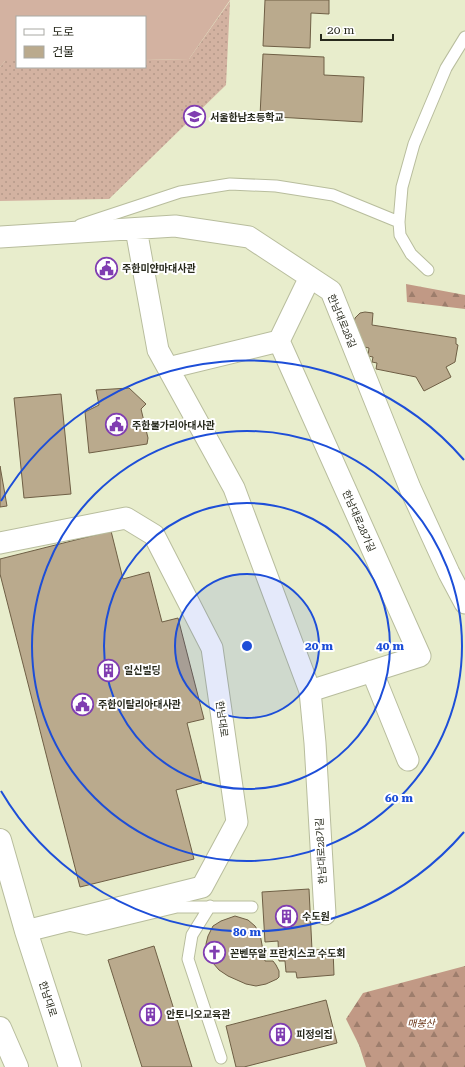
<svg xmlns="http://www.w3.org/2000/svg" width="465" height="1067" viewBox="0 0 465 1067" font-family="'Roboto Serif','Noto Sans KR',serif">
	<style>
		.grass { fill: url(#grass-dots) }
		.forest { fill: url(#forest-firs) }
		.garden { fill: #d3b2a1 }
		.building { fill: #baaa8d; stroke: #6f5f45 }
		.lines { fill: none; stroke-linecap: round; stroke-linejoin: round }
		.service-casing { stroke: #b8bd9d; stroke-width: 13 }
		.minor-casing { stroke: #b8bd9d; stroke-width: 23 }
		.primary-casing { stroke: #b8bd9d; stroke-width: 24 }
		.service { stroke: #fff; stroke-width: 11 }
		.minor { stroke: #fff; stroke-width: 21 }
		.primary { stroke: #fff; stroke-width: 22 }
		.ring { fill: none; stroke: #1d4ed8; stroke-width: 2 }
		.labels { text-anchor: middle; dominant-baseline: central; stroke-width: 4; stroke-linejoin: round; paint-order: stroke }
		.poi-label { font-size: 10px; font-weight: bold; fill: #27291c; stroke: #fff; text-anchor: start }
		.street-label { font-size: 10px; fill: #27291c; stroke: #fff }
		.park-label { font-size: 10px; font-style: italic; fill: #6a3518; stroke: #fff }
		.centre { fill: #1d4ed8; stroke: #fff; stroke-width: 2 }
		.ring-label { font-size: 12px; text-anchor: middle; font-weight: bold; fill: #1d4ed8; stroke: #fff; stroke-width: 4; stroke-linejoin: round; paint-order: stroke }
	</style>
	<defs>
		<pattern id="grass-dots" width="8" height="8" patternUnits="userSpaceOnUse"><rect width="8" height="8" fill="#d3b2a1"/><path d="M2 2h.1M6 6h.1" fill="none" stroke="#b5998a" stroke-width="1.8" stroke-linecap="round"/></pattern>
		<pattern id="forest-firs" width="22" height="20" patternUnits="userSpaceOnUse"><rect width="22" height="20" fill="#c19985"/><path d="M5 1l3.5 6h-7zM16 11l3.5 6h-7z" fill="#9d7d6c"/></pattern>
	</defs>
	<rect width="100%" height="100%" fill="#e8edcc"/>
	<path class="grass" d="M230 1 226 85 109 199 0 201V67L5 61H17V67H145V60L189 59Z"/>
	<path class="forest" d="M406 284 465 295V309L407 302Z
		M465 966V1067H366L359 1045 346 1019 363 993Z"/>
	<path class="garden" d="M0 0H230L189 59 145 60V17H17V61H5L0 67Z"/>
	<path class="building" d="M265 0H329V14L311 13 310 48 263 46Z
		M263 54 324 57V75L364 77 362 122 260 116Z
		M365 312 373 313 372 325 456 338V344L458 345 455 362 446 367 451 377 424 391 416 377 376 369 377 363 372 362 373 357 368 356 369 348 356 345 354 322 355 318 360 313Z
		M129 388 146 404 141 409 148 438 147 444 89 453 85 412 99 405 96 390Z
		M61 394 71 494 24 498 14 398Z
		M0 466 7 506 0 507Z
		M111 531 123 579 149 572 162 622 178 618 204 719 187 723 202 783 176 790 194 859 80 887 0 574V559Z
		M309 889 312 950 333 949 334 975 297 978 296 972H286L285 961H279L278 941 265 942 262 892Z
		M235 916 248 920 255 926 260 934 265 961H273L276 965 279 971V977L277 979 266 984 256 986 246 984 228 976 219 970 213 963 207 953 206 944 208 936 213 926 221 921Z
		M154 946 192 1067H142L108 960Z
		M326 1000 337 1043 244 1067H236L226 1026Z"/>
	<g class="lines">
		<defs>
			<path id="service" d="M80 225 180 192 230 184 276 186 333 195 399 222
				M428 270 411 254 400 235 399 222 402 187 414 144 446 68 465 37
				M210 906 192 935 188 959 221 1058
				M68 925 86 929 177 907H252"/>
			<path id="minor" d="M136 229 158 350 234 488 310 691 315 743 325 914
				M0 237 175 226 249 237 331 291 410 488 449 573 465 603
				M279 341 420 656 310 691
				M168 368 279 341 310 277
				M0 543 126 518 154 535 212 648 237 822 202 887 26 931
				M372 671 408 760"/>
			<path id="primary" d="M0 840 26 931 70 1067
				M0 1028 17 1067"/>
		</defs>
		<use href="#service" class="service-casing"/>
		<use href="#minor" class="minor-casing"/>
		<use href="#primary" class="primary-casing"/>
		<use href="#service" class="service"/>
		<use href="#minor" class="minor"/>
		<use href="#primary" class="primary"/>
	</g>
	<circle cx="247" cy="646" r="72" fill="#1d4ed8" fill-opacity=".12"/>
	<g class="ring">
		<circle cx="247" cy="646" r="72"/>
		<circle cx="247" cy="646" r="143"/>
		<circle cx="247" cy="646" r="215"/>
		<path d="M464 832A286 286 0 0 1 1 791M1 501A286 286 0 0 1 464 460"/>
	</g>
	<defs>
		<symbol id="school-ring" viewBox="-11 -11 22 22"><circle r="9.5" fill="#fff" stroke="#803db1" stroke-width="1.5"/><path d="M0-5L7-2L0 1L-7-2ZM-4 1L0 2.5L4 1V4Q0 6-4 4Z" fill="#803db1"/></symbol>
		<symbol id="civic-ring" viewBox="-11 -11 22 22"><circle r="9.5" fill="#fff" stroke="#803db1" stroke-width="1.5"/><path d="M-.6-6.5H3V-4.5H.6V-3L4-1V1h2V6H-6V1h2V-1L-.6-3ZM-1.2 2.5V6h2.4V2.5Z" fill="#803db1"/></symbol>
		<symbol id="building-ring" viewBox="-11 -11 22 22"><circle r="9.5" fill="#fff" stroke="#803db1" stroke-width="1.5"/><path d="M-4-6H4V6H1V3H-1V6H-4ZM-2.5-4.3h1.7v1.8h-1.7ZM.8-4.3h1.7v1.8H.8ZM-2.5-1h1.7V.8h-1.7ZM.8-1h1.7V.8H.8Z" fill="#803db1"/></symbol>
		<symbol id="church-ring" viewBox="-11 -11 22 22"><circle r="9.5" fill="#fff" stroke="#803db1" stroke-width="1.5"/><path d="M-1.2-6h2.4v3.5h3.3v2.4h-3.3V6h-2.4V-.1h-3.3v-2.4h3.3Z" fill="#803db1"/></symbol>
	</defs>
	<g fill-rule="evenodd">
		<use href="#school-ring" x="182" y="104" width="25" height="25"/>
		<use href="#civic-ring" x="94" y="256" width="25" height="25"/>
		<use href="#civic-ring" x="104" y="412" width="25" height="25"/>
		<use href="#building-ring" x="96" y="658" width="25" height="25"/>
		<use href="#civic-ring" x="70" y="692" width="25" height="25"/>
		<use href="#building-ring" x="274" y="904" width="25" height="25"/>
		<use href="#church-ring" x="202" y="940" width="25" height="25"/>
		<use href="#building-ring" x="138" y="1002" width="25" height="25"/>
		<use href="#building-ring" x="268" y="1022" width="25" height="25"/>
	</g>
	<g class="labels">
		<g class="poi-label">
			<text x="210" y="117">서울한남초등학교</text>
			<text x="122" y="268">주한미얀마대사관</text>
			<text x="132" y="425">주한불가리아대사관</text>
			<text x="124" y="670">일신빌딩</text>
			<text x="98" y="704">주한이탈리아대사관</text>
			<text x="302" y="916">수도원</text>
			<text x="230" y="953">꼰벤뚜알 프란치스코 수도회</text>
			<text x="166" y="1014">안토니오교육관</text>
			<text x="296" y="1034">피정의집</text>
		</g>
		<g class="street-label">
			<text transform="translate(342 321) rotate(67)">한남대로28길</text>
			<text transform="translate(359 521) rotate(66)">한남대로28가길</text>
			<text transform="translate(222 719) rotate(82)">한남대로</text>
			<text transform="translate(321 851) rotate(-93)">한남대로28가길</text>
			<text transform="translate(48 999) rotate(72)">한남대로</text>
		</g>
		<g class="park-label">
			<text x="421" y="1023">매봉산</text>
		</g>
	</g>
	<circle cx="247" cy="646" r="6" class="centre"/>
	<g class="ring-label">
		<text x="319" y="650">20 m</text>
		<text x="390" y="650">40 m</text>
		<text x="399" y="802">60 m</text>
		<text x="247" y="936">80 m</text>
	</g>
	<rect x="16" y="16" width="130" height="52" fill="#ffffff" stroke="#a9a9a4"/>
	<rect x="24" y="29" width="20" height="6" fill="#ffffff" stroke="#a9a9a4"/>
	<text x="52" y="36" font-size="12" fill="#27291c">도로</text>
	<rect x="24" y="46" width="20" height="12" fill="#baaa8d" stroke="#a9a9a4"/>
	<text x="52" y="56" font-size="12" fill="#27291c">건물</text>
	<path d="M321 34v6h72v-6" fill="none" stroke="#27291c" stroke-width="2"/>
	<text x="327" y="34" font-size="12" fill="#27291c" stroke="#ffffff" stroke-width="3" paint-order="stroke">20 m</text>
</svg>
